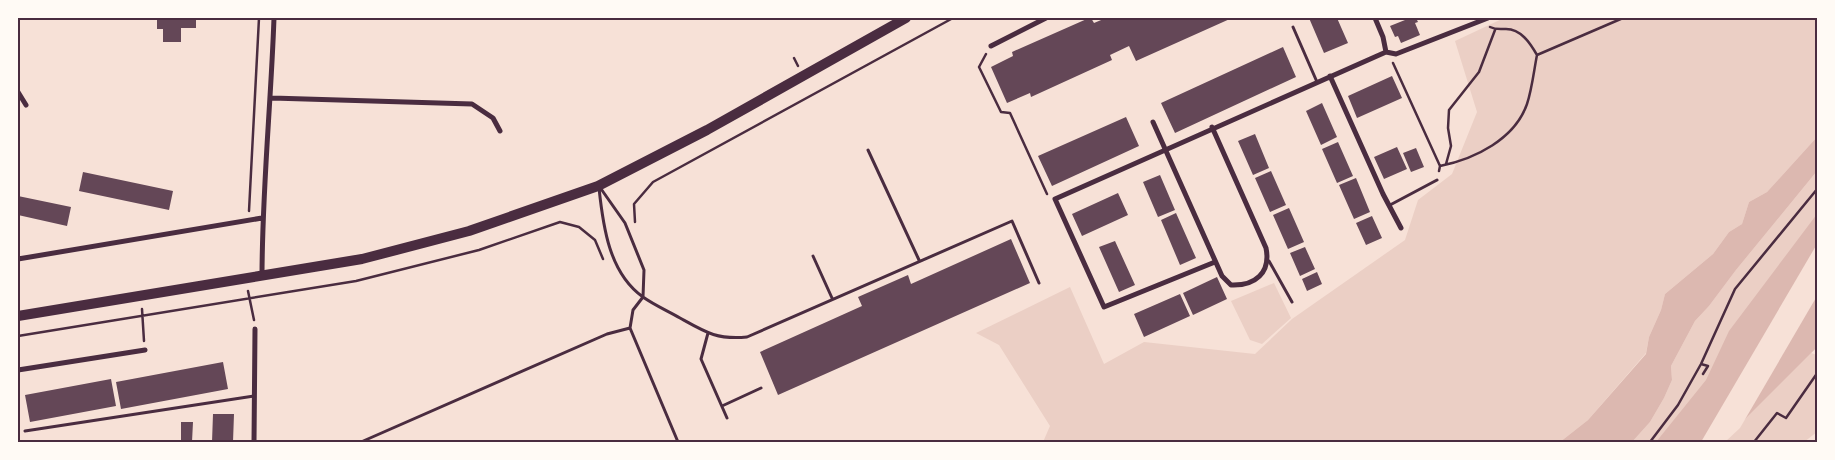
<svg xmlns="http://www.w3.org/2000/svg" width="1835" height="460" viewBox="0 0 1835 460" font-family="Figtree,sans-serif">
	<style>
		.green { fill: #ebcfc5 }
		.water { fill: #dcb8b0 }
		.pier { fill: #f7e1d7 }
		.building { fill: #644757 }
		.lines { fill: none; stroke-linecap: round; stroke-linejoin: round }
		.path { stroke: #4a2c40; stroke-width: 2.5 }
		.service { stroke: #4a2c40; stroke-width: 3 }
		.minor { stroke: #4a2c40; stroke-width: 5 }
		.primary { stroke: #4a2c40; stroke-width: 10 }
		.neatline { fill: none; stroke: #4a2c40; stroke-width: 2 }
	</style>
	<rect width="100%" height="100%" fill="#f7e1d7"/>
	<path class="green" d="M1504 18H1817V137L1767 192 1749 202 1742 224 1729 232 1713 254 1665 294 1661 310 1649 337 1646 353 1588 420 1560 442H1043L1050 426 999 345 976 333 1070 287 1104 364 1144 342 1255 354 1292 319 1405 240 1418 200 1452 174 1477 112 1455 41Z
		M1817 171 1818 347 1811 353 1817 355V432L1804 442H1632L1650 422 1664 398 1672 380 1671 366 1695 321 1709 306 1736 270Z
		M1274 283 1291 318 1262 344 1250 340 1231 301Z"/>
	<path class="water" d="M1817 137V171L1736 270 1709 306 1695 321 1671 366 1672 380 1664 398 1650 422 1632 442H1560L1588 420 1646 354 1649 337 1661 310 1665 294 1713 254 1729 232 1742 224 1749 202 1767 192Z
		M1817 214V347L1722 442H1656L1706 380 1729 331Z"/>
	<path class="pier" d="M1817 244V296L1740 428 1725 442H1701Z"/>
	<path class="building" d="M157 18H196V28H181V42H163V29H157Z
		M1089 18H1091L1094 23 1106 18H1232L1136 61 1129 46 1110 55 1112 60 1031 97 1030 93 1007 103 991 67 1013 56 1012 52Z
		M1309 18H1337L1348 43 1324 53Z
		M1410 18H1416L1418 22 1415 23 1420 35 1401 43 1398 36 1395 37 1390 26Z
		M1283 47 1296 77 1175 133 1161 103Z
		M1392 76 1402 98 1357 118 1348 96Z
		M1322 103 1337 137 1321 145 1306 111Z
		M1126 117 1139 146 1052 186 1038 156Z
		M1255 134 1269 168 1253 175 1238 141Z
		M1338 142 1353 176 1337 183 1322 149Z
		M1397 147 1407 169 1384 179 1374 157Z
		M1416 148 1424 167 1411 172 1403 153Z
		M1271 171 1286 205 1270 212 1255 178Z
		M83 172 173 191 169 210 79 191Z
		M1160 175 1175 210 1158 217 1143 182Z
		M1356 178 1370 212 1354 219 1339 185Z
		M1118 193 1128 215 1082 236 1072 214Z
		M18 196 71 207 67 226 18 215Z
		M1289 208 1304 242 1288 249 1273 215Z
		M1176 213 1196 258 1180 265 1161 220Z
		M1372 216 1382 238 1366 245 1356 223Z
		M1011 239 1030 283 778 395 760 352 862 306 858 297 908 275 911 284Z
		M1115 241 1135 285 1119 292 1099 247Z
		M1305 247 1315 269 1300 276 1290 253Z
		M1317 272 1322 284 1307 291 1302 279Z
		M1217 277 1227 299 1193 315 1183 293Z
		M1180 294 1190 316 1144 337 1134 314Z
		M223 362 228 389 121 409 116 382Z
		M111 379 116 406 30 422 25 395Z
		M213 414H234L233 442H212Z
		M181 422H193L192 442H181Z"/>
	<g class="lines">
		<path class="path" d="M986 54 979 67 1001 112 1010 113 1047 194
			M1537 55 1623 18
			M794 58 798 66
			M1393 63 1440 166
			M1446 164 1451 146 1448 128 1449 110 1479 72 1495 30
			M1439 171 1440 166C1475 159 1515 139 1527 104 1532 89 1534 70 1537 55 1530 43 1521 29 1506 29 1500 29 1496 30 1490 27
			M249 211 259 18
			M635 222 634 204 653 182 953 18
			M248 291 254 320
			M142 309 144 341
			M18 336 356 281 479 250 560 222 579 227 595 240 603 259
			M1701 364 1708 366 1703 374
			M1650 442 1678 405 1701 364 1735 289 1818 188
			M1754 442 1777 413 1786 418 1818 372"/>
		<path class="service" d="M1293 27 1317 82
			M868 150 919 260
			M599 186 625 223 644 270 643 297 633 310 630 328 678 442
			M599 188C603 226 609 273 643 297 654 305 668 311 680 318 705 332 717 340 747 337L1012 221 1039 283
			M1390 205 1437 180
			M813 256 832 298
			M1269 261 1292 302
			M708 333 701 359 727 418
			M722 406 761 388
			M25 431 254 396
			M361 442 607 334 630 328"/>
		<path class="minor" d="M991 46 1046 18
			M1386 52 1396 54 1488 18
			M1330 76 1383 194 1401 228
			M18 92 26 105
			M272 98 472 104 493 118 500 131
			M1153 122 1222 276 1231 285C1255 286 1271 273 1266 248L1212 127
			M18 259 262 218
			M1215 262 1104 307 1055 199 1386 52 1383 37 1375 18
			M262 277C262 190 271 104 274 18
			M18 370 145 350
			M254 442 255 329"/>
		<path class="primary" d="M18 316 362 259 469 231 598 186 707 130 906 18"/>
	</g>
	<rect width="1835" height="460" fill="none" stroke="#fffaf5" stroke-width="38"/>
	<rect x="19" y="19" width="1797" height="422" class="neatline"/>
</svg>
